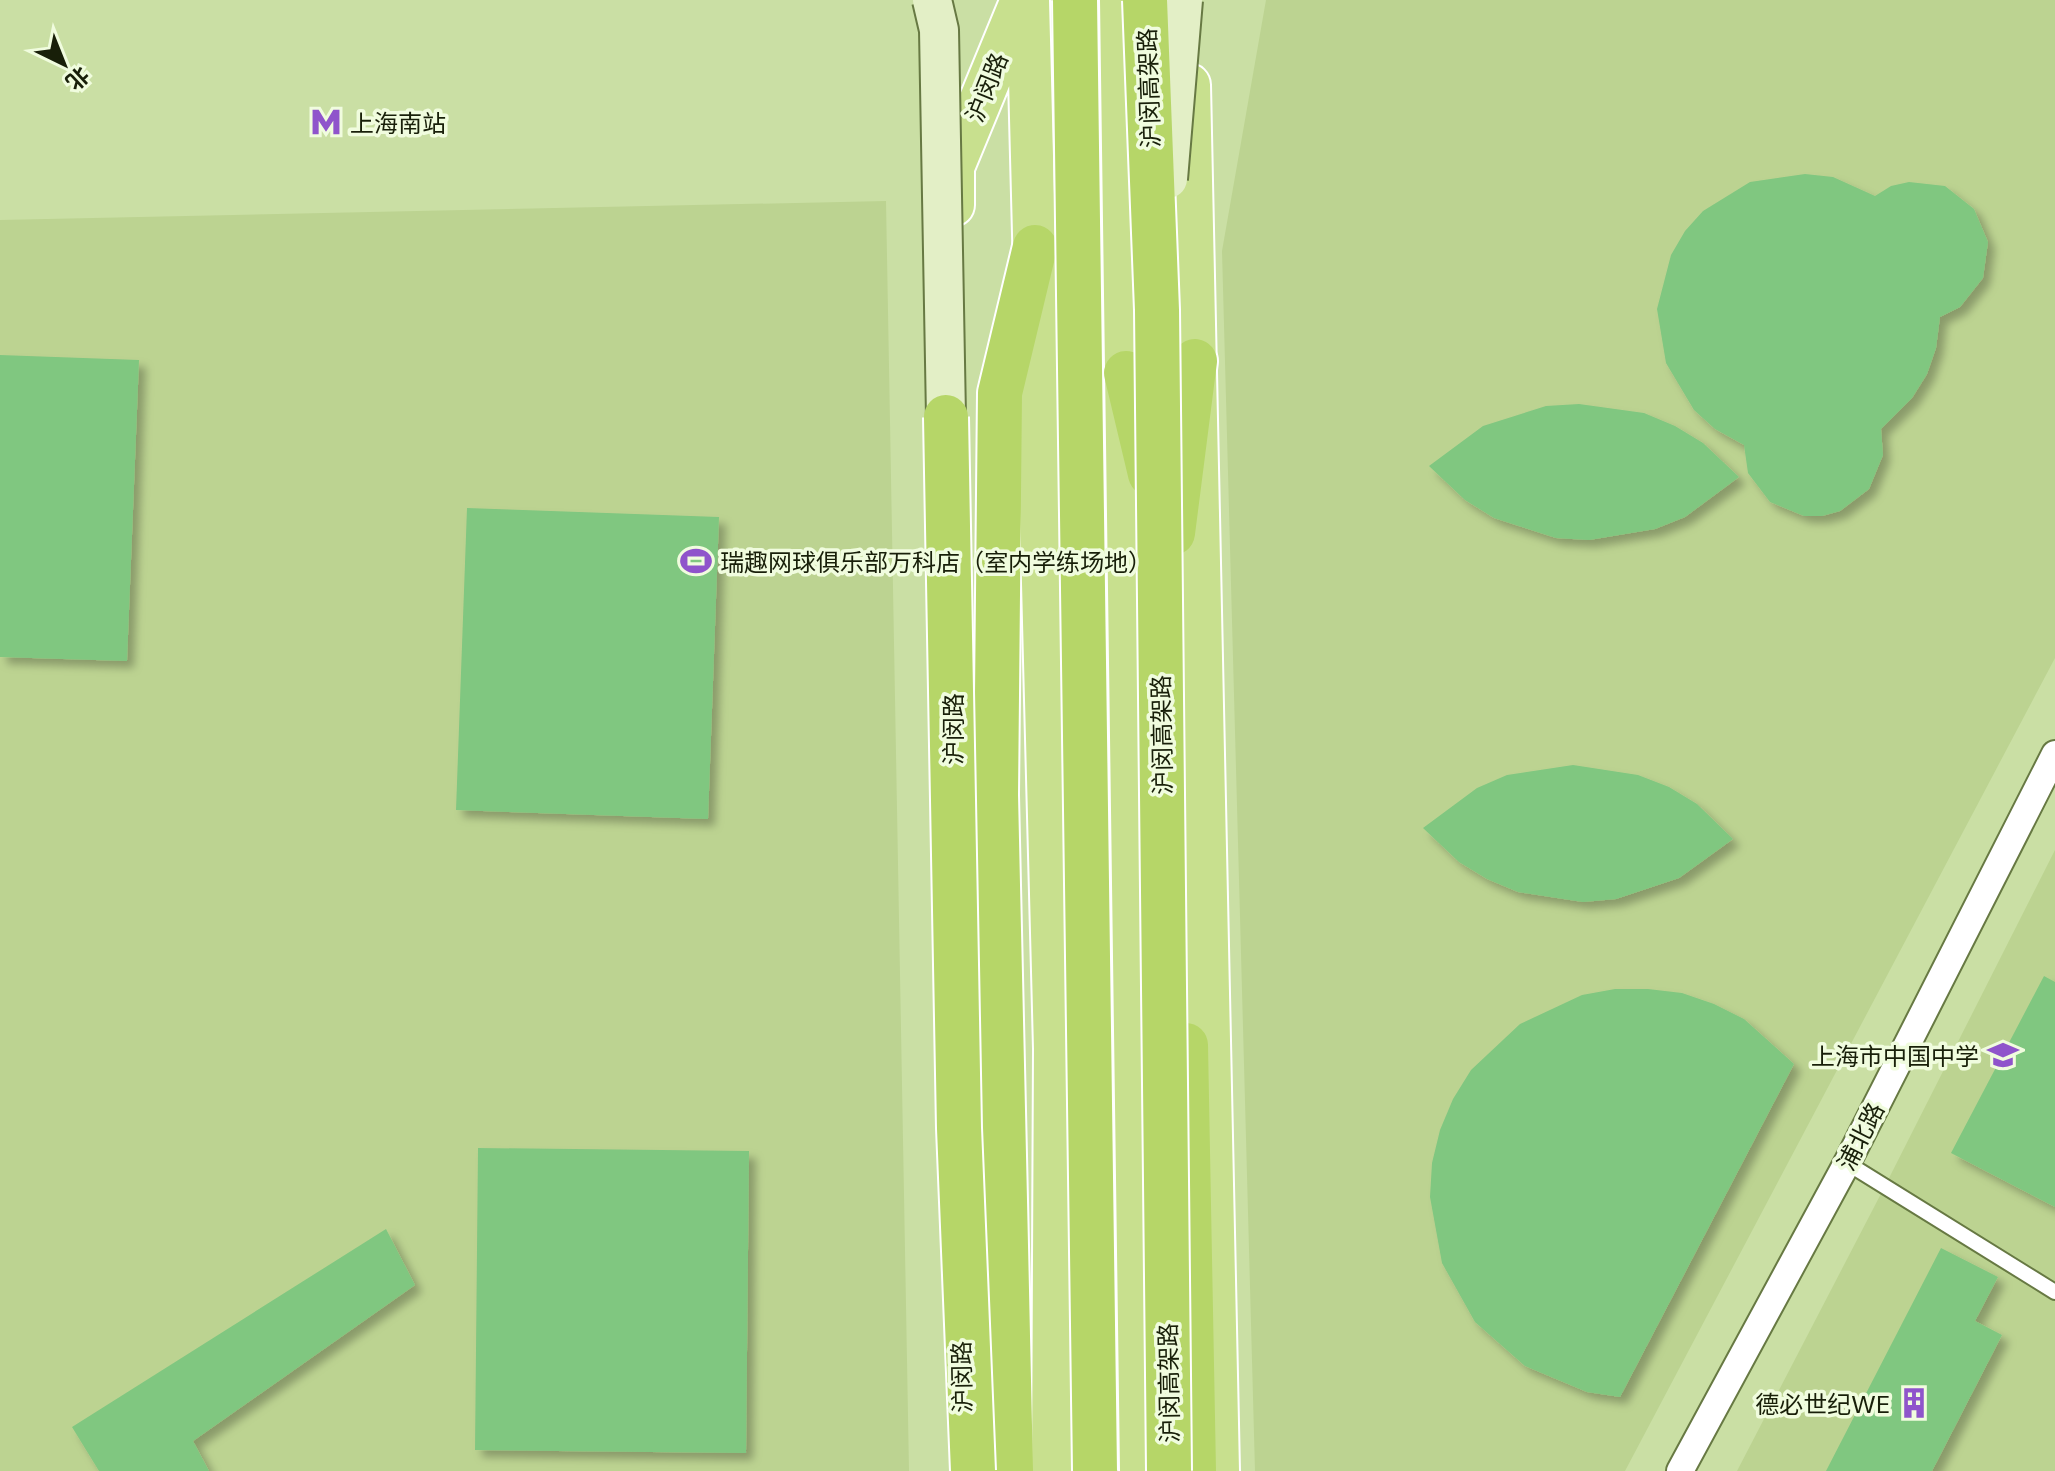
<svg xmlns="http://www.w3.org/2000/svg" width="2055" height="1471" viewBox="0 0 2055 1471" font-family="Commissioner,'Noto Sans SC',sans-serif">
	<style>
		.built { fill: #bcd391 }
		.building { fill: #80c780; filter: url(#shadow) }
		.lines { fill: none; stroke-linecap: round; stroke-linejoin: round }
		.service-casing { stroke: #677943; stroke-width: 18 }
		.minor-casing { stroke: #677943; stroke-width: 30 }
		.primary-casing { stroke: #fff; stroke-width: 46 }
		.trunk-casing { stroke: #fff; stroke-width: 48 }
		.service { stroke: #fff; stroke-width: 14 }
		.minor { stroke: #fff; stroke-width: 26 }
		.primary { stroke: #c8e08e; stroke-width: 42 }
		.trunk { stroke: #b6d668; stroke-width: 44 }
		.secondary-bridge-casing { stroke: #677943; stroke-width: 42; stroke-linecap: butt }
		.trunk-bridge-casing { stroke: #fff; stroke-width: 48; stroke-linecap: butt }
		.secondary-bridge { stroke: #e3efc6; stroke-width: 38 }
		.trunk-bridge { stroke: #b6d668; stroke-width: 44 }
		.labels { text-anchor: middle; dominant-baseline: central; stroke-width: 7; stroke-linejoin: round; paint-order: stroke }
		.street-label { font-size: 24px; fill: #181f09; stroke: #f0fcde }
		.poi-label { font-size: 24px; fill: #181f09; stroke: #f0fcde; text-anchor: start }
	</style>
	<defs>
		<filter id="shadow"><feDropShadow dx="7" dy="7" stdDeviation="4" flood-color="#0004"/></filter>
	</defs>
	<rect width="100%" height="100%" fill="#cadfa4"/>
	<path class="built" d="M1266 0H2055V658L1625 1471H1255L1222 251Z
		M886 201 909 1471H0V220Z
		M2055 850V1471H1737L1885 1186Z"/>
	<path class="building" d="M1805 174 1833 177 1875 196 1891 186 1909 182 1945 186 1974 209 1988 242 1983 278 1960 307 1940 317 1936 348 1927 374 1912 398 1881 429 1883 455 1869 489 1840 511 1822 516H1804L1770 502 1748 473 1744 445 1715 429 1694 410 1666 363 1657 309 1671 255 1685 231 1703 211 1750 182Z
		M0 355 139 360 127 661 0 657Z
		M1579 404 1644 413 1675 426 1703 443 1739 477 1685 517 1655 529 1589 540 1556 538 1494 518 1465 500 1429 466 1483 426 1546 406Z
		M467 508 719 517 708 819 456 810Z
		M1573 765 1638 775 1669 787 1697 804 1733 839 1679 878 1616 899 1583 902 1518 892 1487 879 1459 862 1423 828 1477 788 1507 775Z
		M2044 976 2055 982V1207L1951 1153Z
		M1615 989H1648L1682 993 1714 1004 1744 1019 1794 1064 1620 1397 1587 1392 1525 1366 1475 1322 1442 1263 1430 1197 1432 1163 1440 1130 1453 1099 1471 1070 1520 1024 1582 995Z
		M478 1148 749 1151 746 1453 475 1450Z
		M386 1229 415 1285 193 1441 209 1471H99L72 1427Z
		M1941 1248 1998 1277 1975 1321 2002 1335 1932 1471H1826Z"/>
	<g class="lines">
		<defs>
			<path id="service" d="M1847 1163 2055 1292"/>
			<path id="minor" d="M1680 1471 1847 1163 2055 754"/>
			<path id="primary" d="M1121 0 1141 1471
				M1028 1 1055 1049 1053 1471
				M1189 85 1218 1471
				M953 205V167L1022 0"/>
			<path id="trunk" d="M1126 373 1150 474
				M1173 533 1195 361
				M1186 1045 1194 1471
				M1011 1471 996 795 1000 393 1035 247"/>
		</defs>
		<use href="#service" class="service-casing"/>
		<use href="#minor" class="minor-casing"/>
		<use href="#primary" class="primary-casing"/>
		<use href="#trunk" class="trunk-casing"/>
		<use href="#service" class="service"/>
		<use href="#minor" class="minor"/>
		<use href="#primary" class="primary"/>
		<use href="#trunk" class="trunk"/>
		<defs>
			<path id="secondary-bridge" d="M932 0 939 30 946 417
				M1168 179 1183 0"/>
			<path id="trunk-bridge" d="M1075 0 1095 1471
				M1145 0 1157 310 1169 1471
				M946 417 959 1128 973 1471"/>
		</defs>
		<use href="#secondary-bridge" class="secondary-bridge-casing"/>
		<use href="#trunk-bridge" class="trunk-bridge-casing"/>
		<use href="#secondary-bridge" class="secondary-bridge"/>
		<use href="#trunk-bridge" class="trunk-bridge"/>
	</g>
	<defs>
		<symbol id="metro-bare" viewBox="-9 -9 18 18"><path d="M-5.5 5V-5H-3L0 0L3-5H5.5V5H3V-.5L0 4L-3-.5V5Z" fill="#8f54cb" stroke="#f0fcde" stroke-width="2.5" paint-order="stroke"/></symbol>
		<symbol id="stadium-bare" viewBox="-9 -9 18 18"><path d="M0-5a6.5 5 0 1 0 0 10a6.5 5 0 1 0 0-10ZM-3.5-1.8h7v3.6h-7Z" fill="#8f54cb" stroke="#f0fcde" stroke-width="2.5" paint-order="stroke"/></symbol>
		<symbol id="school-bare" viewBox="-9 -9 18 18"><path d="M0-5L7-2L0 1L-7-2ZM-4 1L0 2.5L4 1V4Q0 6-4 4Z" fill="#8f54cb" stroke="#f0fcde" stroke-width="2.5" paint-order="stroke"/></symbol>
		<symbol id="building-bare" viewBox="-9 -9 18 18"><path d="M-4-6H4V6H1V3H-1V6H-4ZM-2.5-4.3h1.7v1.8h-1.7ZM.8-4.3h1.7v1.8H.8ZM-2.5-1h1.7V.8h-1.7ZM.8-1h1.7V.8H.8Z" fill="#8f54cb" stroke="#f0fcde" stroke-width="2.5" paint-order="stroke"/></symbol>
	</defs>
	<g fill-rule="evenodd">
		<use href="#metro-bare" x="304" y="100" width="44" height="44"/>
		<use href="#stadium-bare" x="674" y="539" width="44" height="44"/>
		<use href="#school-bare" x="1981" y="1033" width="44" height="44"/>
		<use href="#building-bare" x="1892" y="1381" width="44" height="44"/>
	</g>
	<g class="labels">
		<g class="street-label">
			<text transform="translate(986 87) rotate(-68)">沪闵路</text>
			<text transform="translate(1148 88) rotate(-92)">沪闵高架路</text>
			<text transform="translate(952 729) rotate(-90)">沪闵路</text>
			<text transform="translate(1161 735) rotate(-91)">沪闵高架路</text>
			<text transform="translate(1860 1136) rotate(-63)">浦北路</text>
			<text transform="translate(961 1377) rotate(-91)">沪闵路</text>
			<text transform="translate(1168 1383) rotate(-91)">沪闵高架路</text>
		</g>
		<g class="poi-label">
			<text x="350" y="122">上海南站</text>
			<text x="720" y="561">瑞趣网球俱乐部万科店（室内学练场地）</text>
			<text x="1979" y="1055" text-anchor="end">上海市中国中学</text>
			<text x="1890" y="1403" text-anchor="end">德必世纪WE</text>
		</g>
	</g>
	<g transform="translate(64 64) rotate(137)" stroke="#f0fcde" stroke-width="6" paint-order="stroke">
	<path d="M0-6L14 30L0 20L-14 30Z" fill="#181f09"/>
	<text y="-12" font-size="22" font-weight="bold" text-anchor="middle" fill="#181f09">北</text>
	</g>
</svg>
